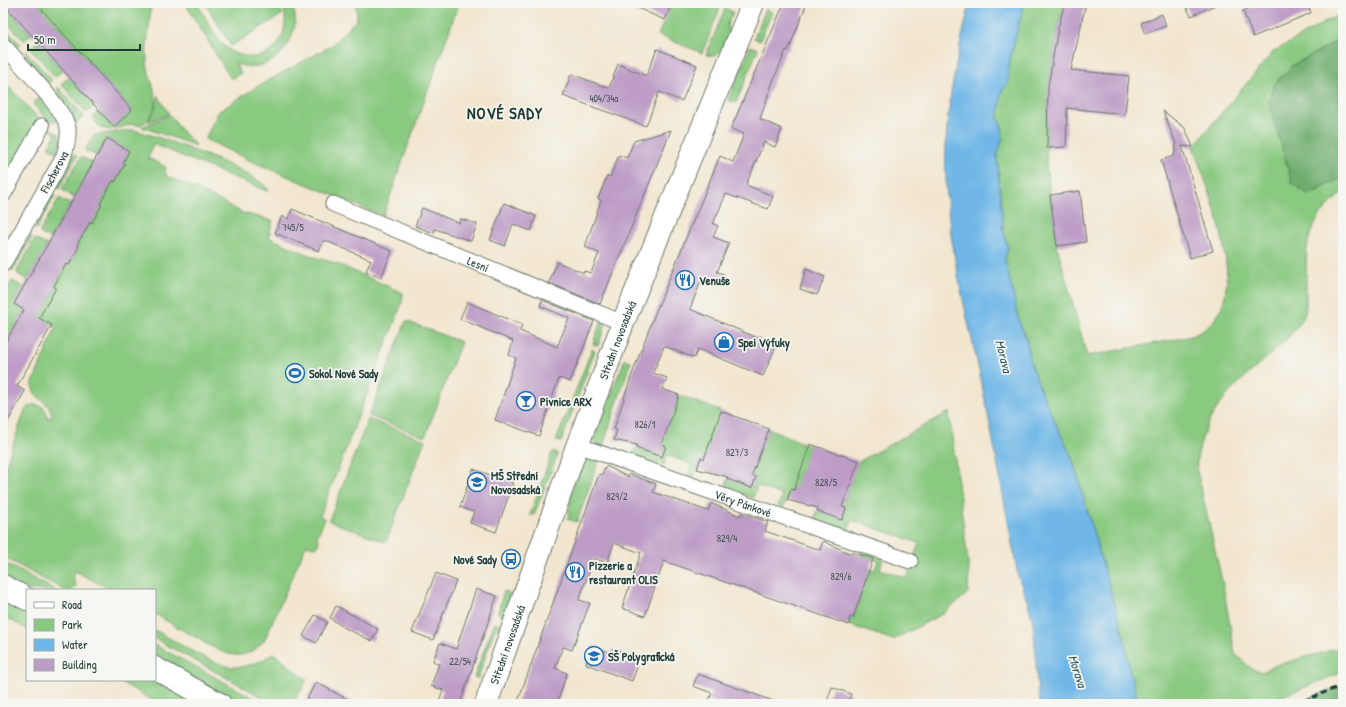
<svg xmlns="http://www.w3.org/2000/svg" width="1346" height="707" viewBox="0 0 1346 707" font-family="'Patrick Hand',sans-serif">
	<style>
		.green { fill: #89c980; stroke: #54835a }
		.forest { fill: #6ead6e; stroke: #467551 }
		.water { fill: #6fb7e7; stroke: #477a8e }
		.building { fill: #bd9cc6 }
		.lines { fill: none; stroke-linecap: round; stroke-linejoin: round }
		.street-casing { stroke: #69786a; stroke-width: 17 }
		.secondary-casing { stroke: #69786a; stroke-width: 24 }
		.street { stroke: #fff; stroke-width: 15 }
		.secondary { stroke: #fff; stroke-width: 22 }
		.rail { stroke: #1f3d34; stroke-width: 3; stroke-dasharray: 6 3; stroke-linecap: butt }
		.labels { text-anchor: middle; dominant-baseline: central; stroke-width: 3.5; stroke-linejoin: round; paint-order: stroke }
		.number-label { font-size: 10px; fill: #465558 }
		.street-label { font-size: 12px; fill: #1f3d34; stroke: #f6f6f2 }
		.poi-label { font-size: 12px; font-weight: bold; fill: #1f3d34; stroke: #f6f6f2; text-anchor: start }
		.water-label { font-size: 13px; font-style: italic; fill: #335c61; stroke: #f6f6f2 }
		.district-label { font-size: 16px; font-weight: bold; letter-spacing: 1px; fill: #1f3d34; stroke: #f6f6f2 }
	</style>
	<rect width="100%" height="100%" fill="#f6f6f2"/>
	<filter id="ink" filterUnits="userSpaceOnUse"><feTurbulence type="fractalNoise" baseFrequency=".025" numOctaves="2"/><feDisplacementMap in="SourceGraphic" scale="8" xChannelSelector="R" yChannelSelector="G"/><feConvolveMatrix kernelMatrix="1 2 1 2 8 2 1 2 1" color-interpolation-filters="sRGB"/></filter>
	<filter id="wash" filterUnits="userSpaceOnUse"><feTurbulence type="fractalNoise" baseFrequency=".012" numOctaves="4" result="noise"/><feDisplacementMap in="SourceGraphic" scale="16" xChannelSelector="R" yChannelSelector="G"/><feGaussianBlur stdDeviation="0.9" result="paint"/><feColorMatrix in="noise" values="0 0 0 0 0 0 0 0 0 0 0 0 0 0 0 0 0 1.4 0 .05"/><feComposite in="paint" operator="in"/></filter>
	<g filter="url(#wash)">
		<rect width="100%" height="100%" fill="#f2e6cf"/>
		<path class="green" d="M36 3H150C152 23 145 41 147 60 148 82 164 98 149 118 147 121 143 125 139 125 137 125 135 124 133 124 128 125 123 127 118 128 106 131 100 130 93 118L99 111 114 127 132 110Z
			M185 3H197C205 16 215 38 226 47 231 52 238 55 245 56 277 62 291 30 283 3H292C306 37 270 80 235 63L241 73 231 79Z
			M205 3H276L283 14 231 46Z
			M356 3H459L383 216 253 162 205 139 218 112 258 86 331 46 357 19Z
			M672 3 720 4V8L702 53 658 35Z
			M1024 3H1065L1058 28 1048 102 1046 164 1057 246 1087 356 1188 337C1262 315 1210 194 1193 147L1273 52 1343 12V38L1291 66 1309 195 1343 177V192C1304 226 1306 241 1306 289 1306 297 1307 309 1304 316 1297 330 1286 340 1274 351 1246 378 1216 397 1203 436 1199 448 1196 459 1197 471L1223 585 1235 654 1252 669 1262 672 1276 665 1343 647V672L1263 704H1139L1129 669 1125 641 1072 458 1042 394 1029 358 1027 340 1019 321 1005 259 1008 248 1003 229 997 155C1002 143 1006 131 998 119L1002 90 1008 84 1009 64Z
			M6 7 31 35 24 41 3 18V9Z
			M725 8 733 12 727 25 729 33 722 49 716 56 706 55Z
			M766 9 772 12 760 41 754 38Z
			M3 25 21 45 17 47 3 31Z
			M37 42 63 70 55 77 30 48Z
			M751 46 758 49 736 103 728 100Z
			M26 51 52 80 49 83 27 58Z
			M69 77 95 106 87 113 61 84Z
			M9 87 41 121 8 173H3V94Z
			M58 87 84 116 75 124 70 108 58 93Z
			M158 96 169 114 148 122 155 110Z
			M40 97 55 115 58 122C46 122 40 112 33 104Z
			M170 115 180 129 196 146 142 127Z
			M49 127 60 135V142L57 152 48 147 56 134 47 129Z
			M134 130C155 135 266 174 269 192L153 144 148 158 166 167 165 172 167 176 215 198 243 213 273 221 269 235 270 238 309 255 340 265 403 293 402 303 320 516 325 519 317 536 319 540 318 545 314 547 306 545 265 639C243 668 220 652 195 637 182 630 168 622 155 614V590H111L75 571 73 578 76 586 72 590H64L3 557V473L25 410C31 403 39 403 45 409L48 418 52 417C51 400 35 402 32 385L56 327 37 316 46 306 56 288 54 286 66 264 69 265 79 247 77 245 90 222 92 223 102 205 100 204 113 181 115 182 125 164 123 163 129 151 107 138 97 156 85 150 94 135Z
			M74 153 77 156 59 189 57 186Z
			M81 157 93 163 74 198 62 189Z
			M55 195V196L36 230 34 226 51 196Z
			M59 198 70 204 50 239 40 233V231Z
			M30 236 32 237 13 271 11 270V266Z
			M35 239 47 245 28 280 18 274 17 271Z
			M12 281 24 287V310L3 346V297Z
			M406 321 461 342 425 437 369 416Z
			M601 321 606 323 598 346 593 344Z
			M592 349 595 351 561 442 556 441Z
			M625 359 631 361 603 446 594 443 591 440 606 398 613 395 612 391Z
			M681 396 720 411 721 413 708 460 701 458 694 477 688 475 691 464 667 455 663 466 633 456 636 448 662 457 666 446 658 443 669 423 678 397Z
			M949 412 969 570 968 593 944 613 893 640 849 625V616L855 618 854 617 862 592 859 590 860 585H864L868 576 864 574 866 568 874 571 878 561 861 555 862 550 883 558 880 569 907 578 919 543 852 520 848 531 814 520 817 511 842 519 846 508 839 506 844 501 848 492 844 490 858 462Z
			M368 419 425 440 386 542 329 521Z
			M770 429 810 446 798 491 791 489 783 508 778 506 782 495 757 486 753 498 725 488 728 479 752 488 756 477 748 474 750 469 754 470 758 460 754 459Z
			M552 452 557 453V456L534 515H530Z
			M586 456 599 459 577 522 568 519 571 494 584 457Z
			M3 562 55 590H27L3 576Z
			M504 591 510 593 505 617 499 614 498 611Z
			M3 598 27 611V629L3 616Z
			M494 624H501L502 626 494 631 478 678 474 677Z
			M155 630C175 641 212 665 233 667 246 668 264 661 273 653L307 680 293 704H275L155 639Z
			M155 645 265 704H238L155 659Z
			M117 680H154L198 704H159Z"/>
		<path class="forest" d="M1343 38V177L1309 195 1292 183 1269 103 1274 84 1292 66Z
			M1343 685V704H1295Z"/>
		<path class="water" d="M970 3H1024L1009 63 1008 84 1002 90 998 119C1006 131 1002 143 997 155L1003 229 1008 248 1005 259 1019 321 1027 340 1029 358 1042 394 1072 458 1125 641 1129 669 1139 704H1040C1035 678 1037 659 1034 633 1033 614 1025 595 1018 576 1005 506 993 436 978 366 964 304 948 242 946 179 943 119 956 60 970 3Z"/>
		<g id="blocks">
			<path class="building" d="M3 3H36L132 110 114 127Z
				M626 3H672L665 20Z
				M784 3H807L788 51 786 50 772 84 760 119 782 129 775 147 764 142 746 185 773 196 768 209 726 194 713 224 718 226 713 237 729 243 717 272 724 274 720 286 702 278 690 309 776 346 763 376 698 349 694 358 664 346 653 373 667 378 662 389 679 395 662 444 666 446 662 457 636 448 637 445 614 440 617 430 614 429 631 377 654 316 720 156 733 162 744 134 731 129Z
				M1065 3H1086L1071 70 1129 76 1125 114 1067 108 1066 147 1047 148 1048 86 1058 28Z
				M1184 3H1220L1191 16Z
				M1263 3H1307L1311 13 1253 37 1243 11Z
				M1162 14 1166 26 1145 34 1141 23Z
				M657 49 697 65 682 101 659 92 646 126 563 96 571 74 609 88 618 64 646 76Z
				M1163 111 1185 128 1193 147 1182 146 1213 251 1190 258 1161 160 1174 156 1176 144Z
				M671 130 600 304 549 283 557 262 584 273V271L591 273 599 253 585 247 601 200 598 199 607 176 610 177 619 155 627 158 634 141Z
				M107 138 129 151 123 163 125 164 115 182 113 181 100 204 102 205 92 223 90 222 77 245 79 246 69 265 66 264 54 286 56 288 39 318 52 325 17 386 25 391 3 430V347L24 310 14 304Z
				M1080 191 1086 242 1057 246 1050 195Z
				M504 203 536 216 531 231 513 224 505 246 490 240Z
				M422 208 459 223 461 219 477 224 471 241 435 229 434 233 415 226Z
				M292 209 392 251 381 278 366 271 371 260 324 240 319 251 275 233 282 216 288 219Z
				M806 269 825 277 817 295 800 289Z
				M542 300 594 321 570 382 559 378 539 436 495 420 516 358 509 355 513 341 460 319 467 302 522 325 520 331 557 347 569 318 540 306Z
				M721 411 769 429 752 475 756 477 752 488 727 479 728 477 697 469 701 457 704 459Z
				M810 444 859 461 842 507 846 508 842 520 817 511 818 508 787 500 791 489 794 490Z
				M606 466 628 477 629 474 656 484 653 492 708 511 711 503 740 516 741 513 768 522 765 531 820 550 823 541 851 554 852 552 873 559 853 618 850 617 849 625 664 561 645 616 622 608 641 553 614 543 607 563 594 558 579 600 590 603 572 650 563 647 555 668 567 673 557 704H517L599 474 602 475Z
				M473 469 513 483 496 532 470 523 474 512 460 507Z
				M436 573 456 581 433 640 412 632Z
				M476 589 497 596 460 704H438L443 690 431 686 439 664 433 661 440 643 456 649Z
				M336 606 378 629 372 641 345 628 330 618Z
				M315 615 327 622 316 643 303 636Z
				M592 646 611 653 613 649 640 659 632 681 586 664Z
				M698 674 779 703 778 704H719L709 700 712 693 693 686Z
				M316 682 356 704H304Z
				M832 687 851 694 847 704H826Z"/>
		</g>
	</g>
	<g filter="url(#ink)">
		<use href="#blocks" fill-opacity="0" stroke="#69786a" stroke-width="1"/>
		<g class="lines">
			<defs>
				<g id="street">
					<path d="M3 45C18 62 65 109 68 128 69 138 66 149 63 158L3 264"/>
					<path d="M3 195 42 126"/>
					<path id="s1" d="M333 204 623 323"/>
					<path id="s2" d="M577 445 910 561"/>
				</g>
				<g id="secondary">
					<path d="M3 586 27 599"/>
					<path d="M155 668 220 704"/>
					<path id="s3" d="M486 704 573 457 623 323 753 3"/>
				</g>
			</defs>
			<use href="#street" class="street-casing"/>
			<use href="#secondary" class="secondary-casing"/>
			<use href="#street" class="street"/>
			<use href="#secondary" class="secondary"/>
			<path class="rail" d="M1296 704 1343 685"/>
		</g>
	</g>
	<defs>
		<symbol id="restaurant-ring" viewBox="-11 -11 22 22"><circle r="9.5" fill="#f6f6f2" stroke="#1f6fb2" stroke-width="1.5"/><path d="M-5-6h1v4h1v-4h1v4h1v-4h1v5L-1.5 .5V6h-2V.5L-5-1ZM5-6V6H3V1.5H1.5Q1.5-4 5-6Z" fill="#1f6fb2"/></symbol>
		<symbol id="shop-ring" viewBox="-11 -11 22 22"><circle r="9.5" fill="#f6f6f2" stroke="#1f6fb2" stroke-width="1.5"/><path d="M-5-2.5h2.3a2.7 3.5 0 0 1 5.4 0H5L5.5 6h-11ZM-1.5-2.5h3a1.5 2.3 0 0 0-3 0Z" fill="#1f6fb2"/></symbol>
		<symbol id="stadium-ring" viewBox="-11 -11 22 22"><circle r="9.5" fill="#f6f6f2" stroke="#1f6fb2" stroke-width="1.5"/><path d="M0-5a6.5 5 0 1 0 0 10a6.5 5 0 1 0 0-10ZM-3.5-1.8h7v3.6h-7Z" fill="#1f6fb2"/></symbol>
		<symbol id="bar-ring" viewBox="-11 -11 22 22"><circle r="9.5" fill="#f6f6f2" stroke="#1f6fb2" stroke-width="1.5"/><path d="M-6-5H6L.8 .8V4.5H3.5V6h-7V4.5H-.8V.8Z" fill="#1f6fb2"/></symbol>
		<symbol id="school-ring" viewBox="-11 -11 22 22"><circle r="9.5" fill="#f6f6f2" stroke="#1f6fb2" stroke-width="1.5"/><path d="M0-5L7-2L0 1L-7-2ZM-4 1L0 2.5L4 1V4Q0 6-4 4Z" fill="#1f6fb2"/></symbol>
		<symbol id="bus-ring" viewBox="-11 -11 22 22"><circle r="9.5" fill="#f6f6f2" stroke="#1f6fb2" stroke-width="1.5"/><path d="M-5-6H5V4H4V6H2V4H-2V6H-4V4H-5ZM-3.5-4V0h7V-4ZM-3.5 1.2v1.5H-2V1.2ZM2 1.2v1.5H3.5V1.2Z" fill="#1f6fb2"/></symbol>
	</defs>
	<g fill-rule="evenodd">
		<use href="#restaurant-ring" x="674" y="269" width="22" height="22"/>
		<use href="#shop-ring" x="713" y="331" width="22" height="22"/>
		<use href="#stadium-ring" x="284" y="362" width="22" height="22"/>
		<use href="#bar-ring" x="515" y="390" width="22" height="22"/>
		<use href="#school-ring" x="466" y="471" width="22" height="22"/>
		<use href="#bus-ring" x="500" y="548" width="22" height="22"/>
		<use href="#restaurant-ring" x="564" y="561" width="22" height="22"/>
		<use href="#school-ring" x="583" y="645" width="22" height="22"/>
	</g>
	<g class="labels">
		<g class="number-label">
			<text x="604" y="98">404/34a</text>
			<text x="293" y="227">745/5</text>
			<text x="645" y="424">826/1</text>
			<text x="737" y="452">827/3</text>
			<text x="826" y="482">828/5</text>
			<text x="617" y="496">829/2</text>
			<text x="727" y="538">829/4</text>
			<text x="841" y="576">829/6</text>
			<text x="460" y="661">22/54</text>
		</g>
		<g class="street-label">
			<text transform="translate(54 172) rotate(-62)">Fischerova</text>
			<text stroke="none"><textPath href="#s1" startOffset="157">Lesní</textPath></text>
			<text stroke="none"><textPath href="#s3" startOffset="387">Střední novosadská</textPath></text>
			<text stroke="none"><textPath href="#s2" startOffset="176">Věry Pánkové</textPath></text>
			<text stroke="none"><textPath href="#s3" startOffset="63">Střední novosadská</textPath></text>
		</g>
		<g class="poi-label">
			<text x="699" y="280">Venuše</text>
			<text x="738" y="342">Spei Výfuky</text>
			<text x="309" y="373">Sokol Nové Sady</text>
			<text x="540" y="401">Pivnice ARX</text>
			<text x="491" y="475">MŠ Střední<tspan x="491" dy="14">Novosadská</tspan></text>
			<text x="497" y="559" text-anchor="end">Nové Sady</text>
			<text x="589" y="565">Pizzerie a<tspan x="589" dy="14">restaurant OLIS</tspan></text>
			<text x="608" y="656">SŠ Polygrafická</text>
		</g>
		<g class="water-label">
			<text transform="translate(1004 356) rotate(76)">Morava</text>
			<text transform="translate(1078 671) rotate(72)">Morava</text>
		</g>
		<g class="district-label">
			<text x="505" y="113">NOVÉ SADY</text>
		</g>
	</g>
	<rect width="1346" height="707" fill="none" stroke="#f6f6f2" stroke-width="16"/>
	<rect x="26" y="589" width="130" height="92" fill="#f6f6f2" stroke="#a0aca6"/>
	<rect x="34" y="602" width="20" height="6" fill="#ffffff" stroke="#a0aca6"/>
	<text x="62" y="609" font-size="12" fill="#1f3d34">Road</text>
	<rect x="34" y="619" width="20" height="12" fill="#89c980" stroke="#a0aca6"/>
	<text x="62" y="629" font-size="12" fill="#1f3d34">Park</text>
	<rect x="34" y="639" width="20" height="12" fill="#6fb7e7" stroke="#a0aca6"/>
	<text x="62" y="649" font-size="12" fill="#1f3d34">Water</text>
	<rect x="34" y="659" width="20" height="12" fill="#bd9cc6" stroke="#a0aca6"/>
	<text x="62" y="669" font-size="12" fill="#1f3d34">Building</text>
	<path d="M28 44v6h112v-6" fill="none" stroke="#1f3d34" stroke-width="2"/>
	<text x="34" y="44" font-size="12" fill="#1f3d34" stroke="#f6f6f2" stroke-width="3" paint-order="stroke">50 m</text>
</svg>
